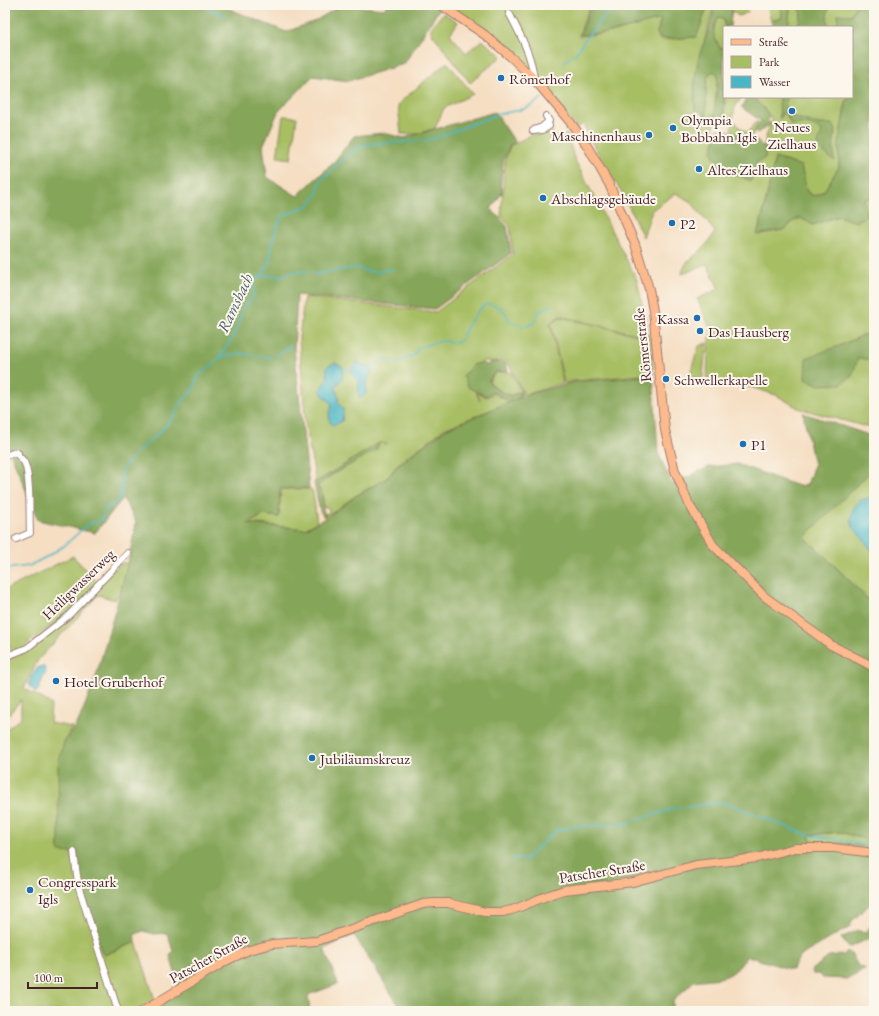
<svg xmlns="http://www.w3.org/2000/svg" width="879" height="1016" viewBox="0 0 879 1016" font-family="'EB Garamond',serif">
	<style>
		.green { fill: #a7be63; stroke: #786e47 }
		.forest { fill: #85a559; stroke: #686242; fill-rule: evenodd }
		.water { fill: #49b6c5; stroke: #4a6a78 }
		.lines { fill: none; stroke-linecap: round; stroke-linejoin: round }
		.stream { stroke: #49b6c5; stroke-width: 1.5 }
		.minor-casing { stroke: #a07e76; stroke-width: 8 }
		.major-casing { stroke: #a07e76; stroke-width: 10 }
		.minor { stroke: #fff; stroke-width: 6 }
		.major { stroke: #fcba8d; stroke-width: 8 }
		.poi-dot { fill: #1f6fb2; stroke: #fbf7ec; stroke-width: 1.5 }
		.labels { text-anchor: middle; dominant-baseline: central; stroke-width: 4; stroke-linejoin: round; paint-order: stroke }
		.poi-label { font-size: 15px; fill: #4a1f2b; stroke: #fbf7ec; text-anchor: start }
		.street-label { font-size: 15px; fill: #4a1f2b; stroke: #fbf7ec }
		.water-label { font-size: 16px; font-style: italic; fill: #4a5b69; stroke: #fbf7ec }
	</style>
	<rect width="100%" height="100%" fill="#fbf7ec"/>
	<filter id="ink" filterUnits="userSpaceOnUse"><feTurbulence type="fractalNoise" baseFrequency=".025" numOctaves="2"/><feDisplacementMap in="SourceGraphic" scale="8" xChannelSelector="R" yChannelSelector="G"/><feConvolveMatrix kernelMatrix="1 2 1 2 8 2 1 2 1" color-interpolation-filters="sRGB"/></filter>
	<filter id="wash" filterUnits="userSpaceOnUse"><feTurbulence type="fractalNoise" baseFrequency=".012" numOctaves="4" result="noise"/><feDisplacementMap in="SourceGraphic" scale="16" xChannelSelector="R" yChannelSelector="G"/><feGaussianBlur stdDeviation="0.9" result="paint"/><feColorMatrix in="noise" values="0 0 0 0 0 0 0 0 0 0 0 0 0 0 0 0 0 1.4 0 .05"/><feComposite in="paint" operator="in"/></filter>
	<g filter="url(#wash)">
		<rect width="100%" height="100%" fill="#f5dec2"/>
		<path class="green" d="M455 5H598L588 10 579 36 614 32 661 19 657 33 660 40 696 37 699 30 707 5H714L698 65 695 121 714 123 713 137 764 146 767 133 772 120 765 109 759 105 753 97H779L780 118 785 97H847L839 140V167L824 191 814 196 807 192 801 166 775 158 763 214 757 235 786 229 792 222 801 218 813 225 838 216 864 200 874 196V335L866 334 839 346 858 358 874 360V429L798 408 776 395 751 387 707 381 708 345 712 332 697 299 719 289 707 264 682 274C685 259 692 260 701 250 707 245 711 238 715 232L691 202 676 193 652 210 643 237 622 192 603 164 583 124 577 128 537 79 501 42 450 7 457 6Z
			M732 5H744L748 12 739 16 732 12Z
			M767 5H781L782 18 771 21Z
			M787 5H798L801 13 798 27H788L790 10Z
			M831 5H856L851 15V27H828L827 13Z
			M443 13 458 22 450 34 466 53 482 40 502 56 470 83 431 32V28Z
			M718 17 723 18 725 27H724V48H720L713 36 715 21Z
			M447 62 473 94 444 108 435 128 417 134H401L398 104Z
			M713 71 718 74 714 117H706V88L708 75Z
			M725 97H742L735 107 733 119 724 118Z
			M283 116 297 117 291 159 277 157Z
			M735 121 738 126 747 133 757 121 759 123 751 137 745 140 733 132 731 128Z
			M549 129 559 139 567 134 574 158 637 280 649 337 560 316 550 323 563 383 524 395 508 362 483 361 470 379 480 401 477 392 487 397 493 393 510 402 446 428 399 463 387 478 355 496 325 518 323 516 329 512 328 507H323C324 499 323 492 317 486L330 476 376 450 379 443 387 444 380 443 316 482 306 429 299 338 304 297 436 312 513 254 510 226 501 217 505 161 510 146 537 132Z
			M560 317 651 338 653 374 573 381 564 383 551 323Z
			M706 343 703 377 701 380 691 377C689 370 697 354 699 346Z
			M500 372H511L522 393 518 392 511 395 498 390 489 381 495 373Z
			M874 468V605L805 537Z
			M281 489H311L313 492 317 522 305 529 249 523 264 515 279 517Z
			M73 556 98 583 78 605 21 649 12 652 5 633V590Z
			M121 563H128L121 590 115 600 98 595 38 660 24 688 51 704 50 723 72 727 64 742 59 851 72 852 104 955 136 942 155 1000 136 1011H5V730L21 718V700L8 715 5 711V660L25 652Z
			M840 832 861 838 867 844 864 846 841 843 813 842 808 835Z"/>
		<path class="forest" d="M5 5H220L286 32 315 21 338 7 352 6 385 9 386 5H434L440 8 404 64 348 81 313 76 278 112 263 146 267 177 297 196 333 163 354 136 383 133 404 138 495 112 515 142 510 145 503 161 501 182 502 193 491 209 507 226 511 253 435 309 297 295 294 348 309 488 280 489 279 517 263 515 248 524 305 529 327 517 356 496 387 478 399 464 446 429 526 395 574 382 653 375 658 453 672 484 709 467 737 464 798 486 807 485 814 465 803 413 872 436 874 468 805 537 874 605V896L868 906 852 921 850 927 800 956 792 970 747 956C730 982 721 977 694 981L673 1001V1011H397L401 1009 354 935 324 949 338 984 308 995 310 1011H150L181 992 170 956 173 951 167 933 154 934 143 931 134 935 136 942 104 955 102 953 91 921 72 853 59 852 58 765 64 742 79 720 95 680 121 590 131 548 136 522 123 498 95 533 38 520 8 447 5 451ZM840 832 861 838 867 844 864 846 841 843 813 842 808 835Z
			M600 5H707V7L699 30 696 37 661 39 657 33 661 19 613 32 580 35 589 11Z
			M714 5H732C732 13 730 19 730 27H725L723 18 718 17C712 32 712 33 720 48H724V117H714L718 74 713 71 708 75 706 88V117L695 109C693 90 695 71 700 53 706 37 713 22 714 5Z
			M781 5H787L790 10 788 27H772L771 21 782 18Z
			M798 5H831L827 13 828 27H798L801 13Z
			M856 5H874V196L864 200 867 216 856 222 838 216 813 225 801 218 792 222 786 229 757 235 763 214 775 158 801 166 807 192 814 196 824 191 839 167V140L847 97H852V27H837L838 14 851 15Z
			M746 97H753C759 104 765 109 770 117L767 120 771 124 757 133 755 131 761 121 741 107 744 104Z
			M779 97H786L785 109 788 119 789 116 819 124H832L836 130 834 140V161L820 149 818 143 822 133C815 123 802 124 791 125L785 110 780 119Z
			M718 129 733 132 745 140 751 137 758 142 766 149 765 158 756 163 751 181 719 167 712 152Z
			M866 334 874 335V360L858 358 852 376 841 384 819 385 805 379 806 358 839 346Z
			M491 362 507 364 508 371 495 372 488 381 498 391 511 396 519 393 522 394 521 397 511 401 493 392 487 396 469 388 463 376 472 365 480 363 488 365Z
			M379 443 376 450 330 476 317 486C324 494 322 503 324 513L327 514 323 516 320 511 314 482 318 481Z
			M874 923V936L849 948 841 938 858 930 864 933Z
			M847 951 852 955 858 966 866 969 848 979 823 978 819 974H813L811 970C817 965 824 962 829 956L844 955Z"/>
		<path class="water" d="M358 362 365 366 370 367 372 371 367 381 366 394 361 398H359L358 391 359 382 353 376 351 372 354 365Z
			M335 363 343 367 342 379 335 387 339 397 338 403 343 408V415L342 421 335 425 331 424C326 414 333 411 331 402 318 393 318 390 328 378 326 370 325 365 335 363Z
			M871 497H874V553L853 527 851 519 853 509 861 500Z
			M43 666 45 668 46 672C42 678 41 686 37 692H35L28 684C33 677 33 667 43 666Z"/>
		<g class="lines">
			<path class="stream" d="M203 5 209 10 226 15
				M565 61 576 53 586 38 614 5
				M312 273 317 274 352 268H359L366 271 377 272 393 269
				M262 275 280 276 294 272 297 273 302 271 308 272
				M276 355 291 346
				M219 358 239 353 272 358
				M371 369 384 358 398 363 414 355 417 349C419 347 440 341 443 341 449 340 452 345 458 342 465 339 463 332 467 327 470 322 481 305 487 304 492 304 501 307 504 311 507 314 507 319 510 321 514 324 520 326 525 327L536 322C537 309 542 309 553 306
				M343 371 351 370
				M5 569 29 566 48 556 64 546 88 524 99 522C103 518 104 513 107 508 110 504 115 504 118 501 122 496 122 484 123 478L121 476 123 469 132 457 160 432 170 421 183 401 193 390 198 376 212 365 219 358 233 337 238 325 243 309 254 296 253 290V283L262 275 269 263 274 235 282 216 307 206 316 197 321 180 356 149 366 144 423 141 436 138 495 115 524 109 534 104 542 98
				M512 858 525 860 555 831 576 826 619 825 673 809 724 802 808 835 867 844"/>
		</g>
	</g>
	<g filter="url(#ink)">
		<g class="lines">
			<defs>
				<path id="minor" d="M509 13C520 34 532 56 534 79
					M546 116 549 121 542 127 534 130 533 131 543 130 549 126
					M15 452C18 456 23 459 25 464 31 480 29 515 30 533L16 539
					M5 456 15 452 18 453
					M5 657 27 648 68 616 128 553
					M74 852 76 869 79 888 118 1011"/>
				<path id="major" d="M441 5 485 35 511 57 534 79 571 123 586 144 609 184 635 244 649 289 653 311 665 430 675 471 689 504 713 545 764 596 831 645 874 667
					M143 1011 226 961 249 950 272 944 317 941 423 904 434 903H448L485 912H503L515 909 549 895 564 890 633 882 696 865 757 858 795 848H834L874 853"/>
			</defs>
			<use href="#minor" class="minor-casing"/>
			<use href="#major" class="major-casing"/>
			<use href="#minor" class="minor"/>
			<use href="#major" class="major"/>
		</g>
	</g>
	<g class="poi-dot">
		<circle cx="501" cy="78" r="4"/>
		<circle cx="792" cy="111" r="4"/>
		<circle cx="673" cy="128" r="4"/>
		<circle cx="649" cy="135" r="4"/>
		<circle cx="699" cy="169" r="4"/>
		<circle cx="543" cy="198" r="4"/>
		<circle cx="672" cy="223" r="4"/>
		<circle cx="697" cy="318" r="4"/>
		<circle cx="700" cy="331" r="4"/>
		<circle cx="666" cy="379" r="4"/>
		<circle cx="743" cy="444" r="4"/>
		<circle cx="56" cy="681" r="4"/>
		<circle cx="312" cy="758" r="4"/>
		<circle cx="30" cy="890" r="4"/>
	</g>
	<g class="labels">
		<g class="poi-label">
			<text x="509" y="78">Römerhof</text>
			<text x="681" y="119">Olympia<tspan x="681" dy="17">Bobbahn Igls</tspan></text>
			<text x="792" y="126" text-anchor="middle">Neues<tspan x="792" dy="17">Zielhaus</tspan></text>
			<text x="641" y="135" text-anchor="end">Maschinenhaus</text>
			<text x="707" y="169">Altes Zielhaus</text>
			<text x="551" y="198">Abschlagsgebäude</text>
			<text x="680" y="223">P2</text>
			<text x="689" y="318" text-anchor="end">Kassa</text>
			<text x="708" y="331">Das Hausberg</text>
			<text x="674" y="379">Schwellerkapelle</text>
			<text x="751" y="444">P1</text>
			<text x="64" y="681">Hotel Gruberhof</text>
			<text x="320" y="758">Jubiläumskreuz</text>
			<text x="38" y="881">Congresspark<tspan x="38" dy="17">Igls</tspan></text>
		</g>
		<g class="street-label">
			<text transform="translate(642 345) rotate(-96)">Römerstraße</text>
			<text transform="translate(78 584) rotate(-44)">Heiligwasserweg</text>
			<text transform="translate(602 871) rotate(-9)">Patscher Straße</text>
			<text transform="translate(208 958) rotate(-29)">Patscher Straße</text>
		</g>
		<g class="water-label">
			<text transform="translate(235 303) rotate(-65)">Ramsbach</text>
		</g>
	</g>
	<rect width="879" height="1016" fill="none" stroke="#fbf7ec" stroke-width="20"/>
	<rect x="723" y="26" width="130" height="72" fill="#fbf7ec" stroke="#b4a19f"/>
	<rect x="731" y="39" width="20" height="6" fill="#fcba8d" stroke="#b4a19f"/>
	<text x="759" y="46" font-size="12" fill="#4a1f2b">Straße</text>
	<rect x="731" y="56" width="20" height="12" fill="#a7be63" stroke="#b4a19f"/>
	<text x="759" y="66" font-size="12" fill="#4a1f2b">Park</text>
	<rect x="731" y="76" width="20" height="12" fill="#49b6c5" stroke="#b4a19f"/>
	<text x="759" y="86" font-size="12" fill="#4a1f2b">Wasser</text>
	<path d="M28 982v6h69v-6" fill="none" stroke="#4a1f2b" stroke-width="2"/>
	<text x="34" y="982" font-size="12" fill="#4a1f2b" stroke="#fbf7ec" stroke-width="3" paint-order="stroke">100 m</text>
</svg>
